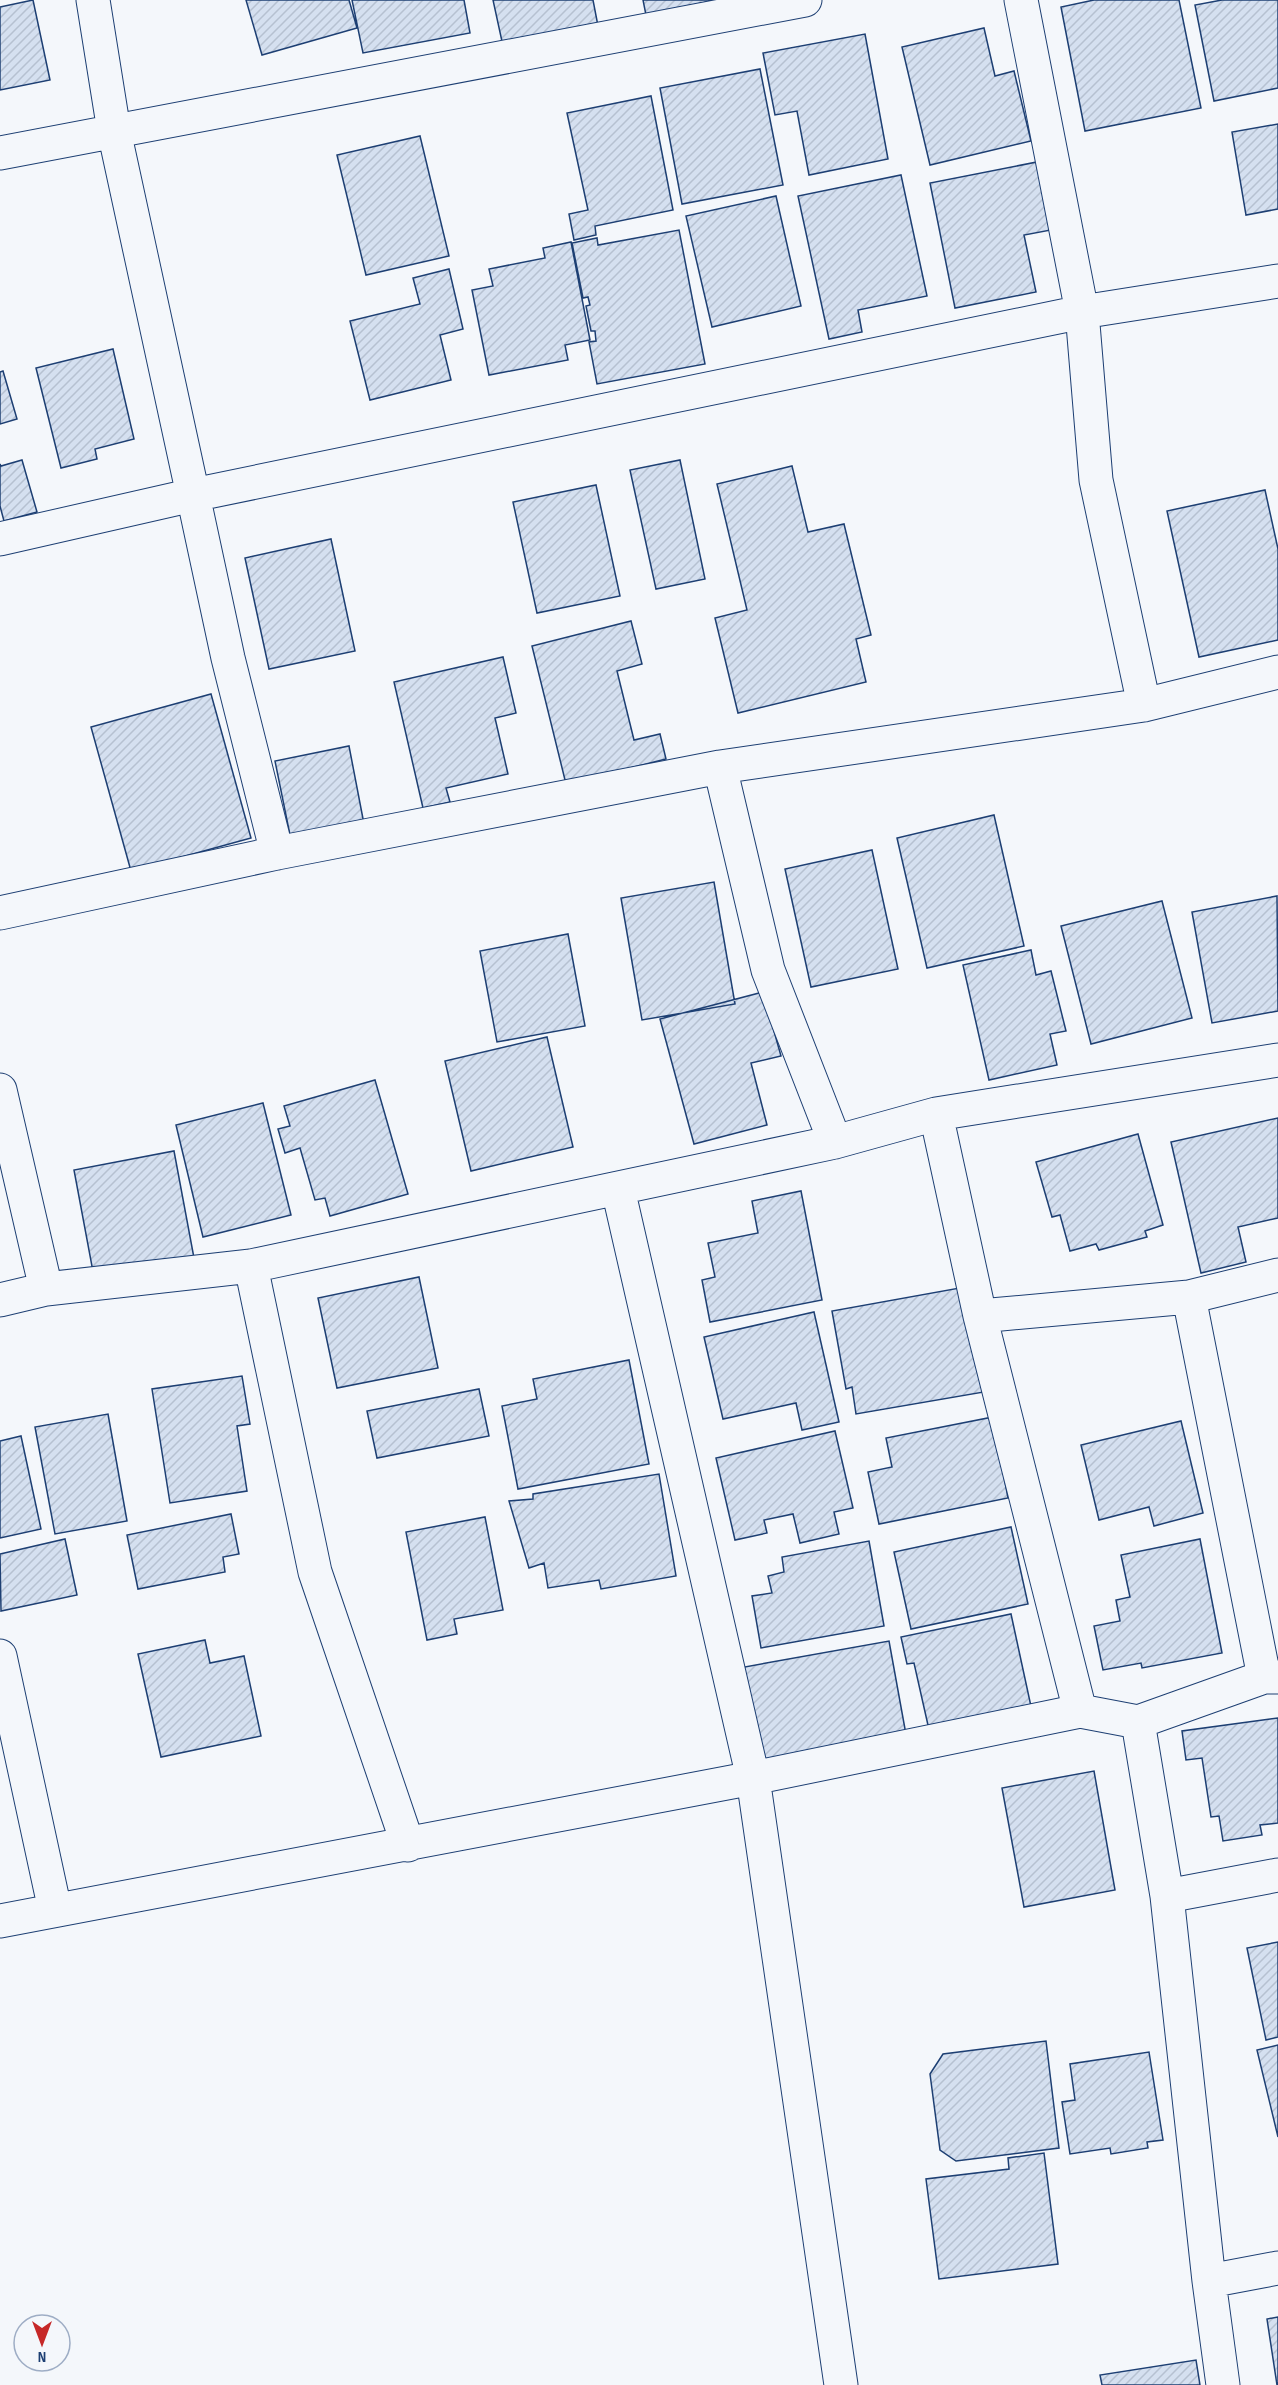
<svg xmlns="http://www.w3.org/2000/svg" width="1278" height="2385" viewBox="0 0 1278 2385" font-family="'Sofia Sans Condensed',sans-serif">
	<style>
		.building { fill: url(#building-hatch); stroke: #1d3f73; stroke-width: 1.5 }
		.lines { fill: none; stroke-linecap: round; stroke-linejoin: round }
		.minor-casing { stroke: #1d3f73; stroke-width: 35 }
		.minor { stroke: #f4f7fb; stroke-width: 33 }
	</style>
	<defs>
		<pattern id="building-hatch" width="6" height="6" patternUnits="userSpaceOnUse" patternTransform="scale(1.5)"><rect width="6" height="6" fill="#d5e0f0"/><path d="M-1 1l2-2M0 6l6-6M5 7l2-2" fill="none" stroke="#b6c1d1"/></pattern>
	</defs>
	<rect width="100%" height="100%" fill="#f4f7fb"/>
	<path class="building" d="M33 0 50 80 0 90V7Z
		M246 0H349L357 28 262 55Z
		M352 0H464L470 33 363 53Z
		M493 0H593L598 26 503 46Z
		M643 0H716L646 15Z
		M1094 0H1179L1201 108 1085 131 1061 7Z
		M1222 0H1278V88L1214 101 1195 5Z
		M984 28 995 76 1014 71 1031 141 930 165 902 47Z
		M865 34 888 159 809 175 797 111 775 115 763 53Z
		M760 69 783 185 682 204 660 88Z
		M651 96 673 210 595 226 596 235 574 240 569 214 588 210 567 113Z
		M1278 124V209L1246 215 1232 132Z
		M420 136 449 256 366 275 337 155Z
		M1037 162 1051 230 1024 235 1036 292 955 308 930 183Z
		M901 175 927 296 858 310 862 332 829 339 798 196Z
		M776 196 801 306 712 327 686 216Z
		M679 230 705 364 597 384 589 342 596 341 595 331H591L586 306 590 305 588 297 583 298 572 243 597 238 598 245Z
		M571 242 590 340 565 345 568 360 489 375 472 290 493 286 489 269 545 258 543 248Z
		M449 269 463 329 440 335 451 380 370 400 350 321 420 304 413 278Z
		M113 349 134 439 95 449 97 459 61 468 36 368Z
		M3 371 17 419 0 424V372Z
		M22 460 37 512 4 521 0 506V464L1 466Z
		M680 460 705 579 656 589 630 470Z
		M792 466 808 532 844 524 871 635 856 639 866 682 738 713 715 618 747 610 717 484Z
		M596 485 620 596 537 613 513 502Z
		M1265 490 1278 549V640L1199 657 1167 511Z
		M331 539 355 651 269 669 245 558Z
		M631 621 642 664 617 671 634 740 660 734 666 759 566 784 532 646Z
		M503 657 516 713 495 718 508 774 446 788 450 802 423 808 394 682Z
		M211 694 251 838 131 871 91 727Z
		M349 746 364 824 291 840 275 761Z
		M994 815 1024 946 927 968 897 838Z
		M872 850 898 969 811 987 785 869Z
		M714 882 735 1004 642 1020 621 898Z
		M1277 896 1278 1011 1212 1023 1192 912Z
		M1162 901 1192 1018 1091 1044 1061 926Z
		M568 934 585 1026 497 1042 480 951Z
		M1031 950 1036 975 1051 971 1066 1031 1050 1034 1057 1065 989 1080 963 965Z
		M763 992 781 1056 751 1063 767 1125 694 1144 660 1019Z
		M547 1037 573 1147 471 1171 445 1061Z
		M375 1080 408 1194 330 1216 325 1198 315 1200 300 1148 285 1153 278 1129 290 1126 284 1106Z
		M263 1103 291 1215 203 1237 176 1125Z
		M1278 1118V1218L1238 1227 1246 1262 1201 1273 1171 1142Z
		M1138 1134 1163 1225 1145 1231 1147 1237 1099 1250 1096 1244 1070 1251 1060 1215 1052 1217 1036 1162Z
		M174 1151 194 1258 94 1277 74 1170Z
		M801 1191 822 1300 710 1322 702 1280 715 1277 708 1243 758 1233 752 1201Z
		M419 1277 438 1368 337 1388 318 1298Z
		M965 1287 984 1392 856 1414 852 1387 846 1389 832 1311Z
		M814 1312 839 1422 802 1430 796 1403 723 1419 704 1337Z
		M629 1360 649 1464 518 1489 502 1406 537 1399 533 1379Z
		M242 1376 250 1424 237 1426 247 1491 170 1503 152 1389Z
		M479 1389 489 1436 377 1458 367 1411Z
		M108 1414 127 1521 55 1534 35 1427Z
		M993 1417 1008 1498 879 1524 868 1472 892 1467 886 1438Z
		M1181 1421 1203 1513 1154 1526 1149 1507 1099 1520 1081 1445Z
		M835 1431 853 1508 834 1512 839 1534 800 1543 793 1514 764 1520 767 1533 735 1540 716 1458Z
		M21 1436 41 1529 0 1538V1441Z
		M659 1474 676 1576 601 1589 599 1580 548 1588 544 1563 529 1568 509 1501 533 1499V1494Z
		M231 1514 239 1554 223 1557 225 1572 138 1589 127 1535Z
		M485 1517 503 1610 454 1619 457 1634 427 1640 406 1532Z
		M1011 1527 1028 1604 911 1629 894 1552Z
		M65 1539 77 1595 1 1611 0 1554Z
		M1200 1539 1222 1653 1142 1668 1141 1663 1103 1670 1094 1626 1120 1621 1116 1600 1130 1597 1121 1555Z
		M869 1541 884 1626 761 1648 752 1596 772 1593 768 1576 784 1572 782 1557Z
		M1011 1614 1032 1711 930 1734 914 1663 907 1664 901 1637Z
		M205 1640 210 1663 244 1656 261 1736 161 1757 138 1654Z
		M889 1641 907 1740 757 1767 739 1668Z
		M1278 1718V1823L1260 1825 1262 1835 1223 1841 1219 1816 1211 1817 1202 1758 1186 1760 1182 1731Z
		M1094 1771 1115 1890 1024 1907 1002 1788Z
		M1278 1942V2037L1266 2040 1247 1948Z
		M1046 2041 1059 2148 956 2161 940 2150 930 2074 943 2054Z
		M1278 2045V2137L1257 2050Z
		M1149 2052 1163 2140 1147 2142 1148 2148 1111 2154 1110 2148 1070 2154 1062 2102 1075 2100 1070 2064Z
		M1044 2153 1058 2264 939 2279 926 2179 1009 2169 1008 2158Z
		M1278 2317V2385H1277L1267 2319Z
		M1196 2360 1200 2385H1102L1100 2375Z"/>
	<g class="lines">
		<defs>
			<path id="minor" d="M93 0 114 131 193 495 228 658 277 853
				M1021 0 1082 312 1096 480 1144 705
				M0 153 805 0
				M0 539 193 495 1082 312 1278 281
				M720 767 768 970 835 1142
				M0 913 277 853 720 767 1144 705 1278 672
				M0 1090 46 1289
				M936 1114 980 1316 1080 1711
				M618 1189 753 1778 841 2385
				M251 1266 315 1572 408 1845
				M1189 1297 1264 1677
				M0 1300 46 1289 251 1266 835 1142 936 1114 1278 1060
				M980 1316 1189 1297 1278 1275
				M0 1656 55 1910
				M1138 1722 1167 1896 1209 2281 1223 2385
				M1167 1896 1278 1875
				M0 1921 753 1778 1080 1711 1138 1722 1264 1677H1278
				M1209 2281 1278 2268"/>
		</defs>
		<use href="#minor" class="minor-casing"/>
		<use href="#minor" class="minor"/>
	</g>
	<g transform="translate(42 2343) rotate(180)"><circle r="28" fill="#f4f7fb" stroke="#9eadc5" stroke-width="1.5"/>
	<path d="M0-4.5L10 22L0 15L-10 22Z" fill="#c62828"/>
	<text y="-9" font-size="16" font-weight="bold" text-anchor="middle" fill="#1d3f73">N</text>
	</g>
</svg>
